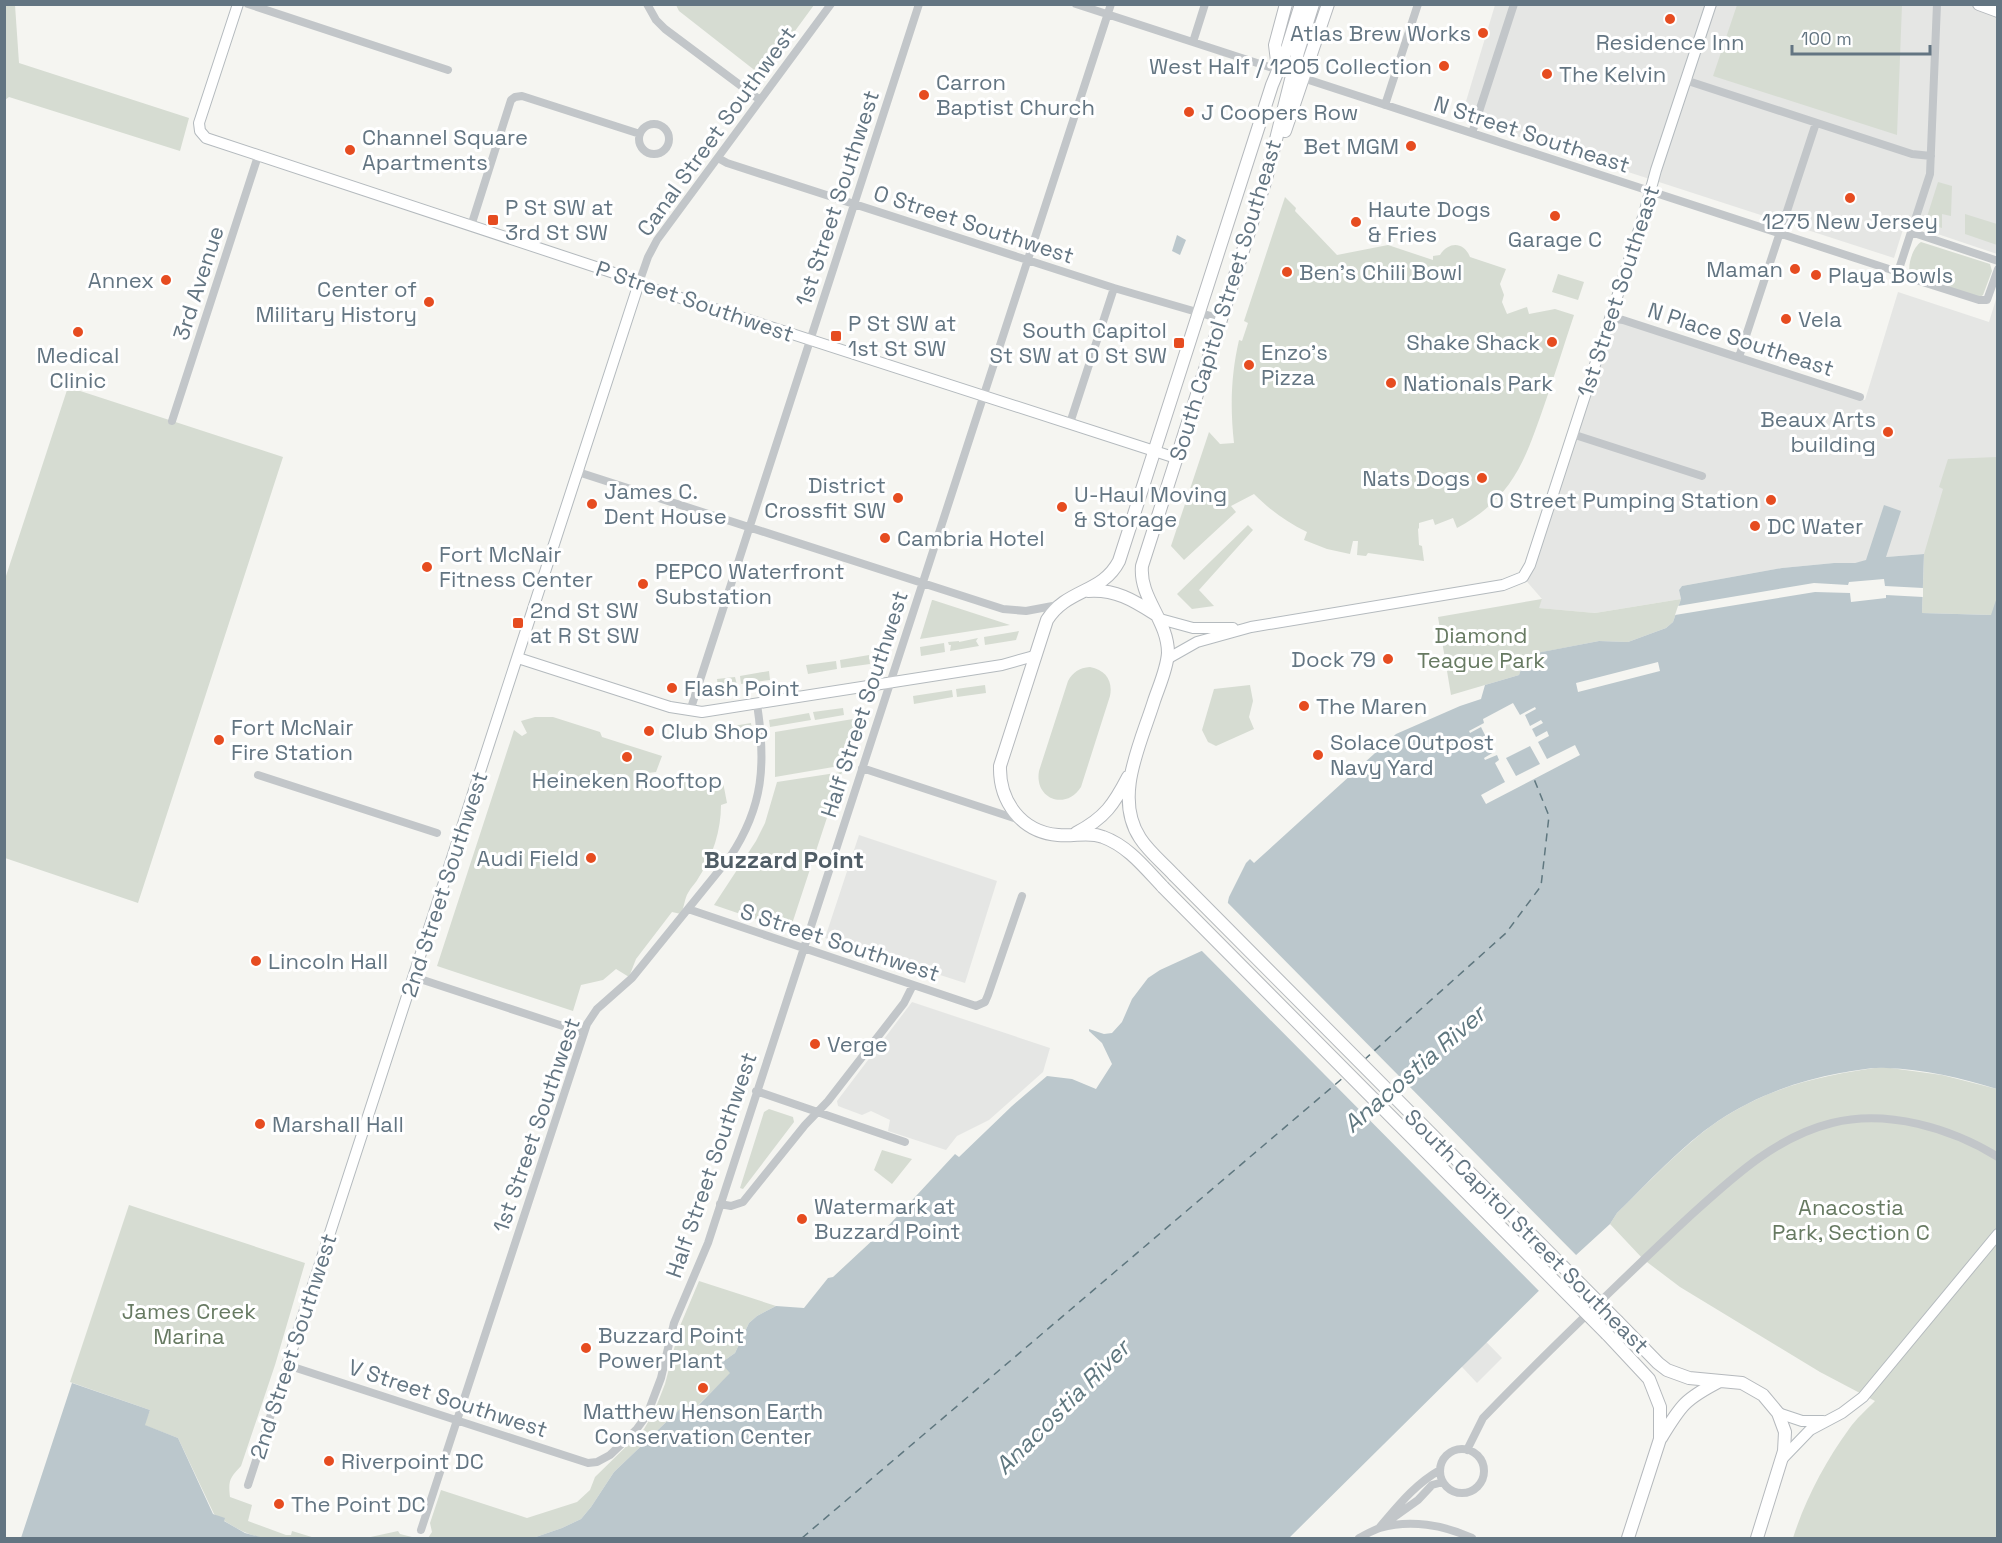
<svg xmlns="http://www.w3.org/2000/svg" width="2002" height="1543" viewBox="0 0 2002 1543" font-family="'Space Grotesk',sans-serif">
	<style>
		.built { fill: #e5e6e4 }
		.green { fill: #d6dcd2 }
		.water { fill: #bbc7cc }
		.pier { fill: #f5f5f1; fill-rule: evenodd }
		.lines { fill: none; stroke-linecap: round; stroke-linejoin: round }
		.ferry { stroke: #5f777f; stroke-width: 1.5; stroke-dasharray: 8 6; stroke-linecap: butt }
		.secondary-casing { stroke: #b4babe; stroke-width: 12 }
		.primary-casing { stroke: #b5b9bd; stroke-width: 14 }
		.street { stroke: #c2c6c9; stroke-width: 8 }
		.secondary { stroke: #fff; stroke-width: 10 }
		.primary { stroke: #fff; stroke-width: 12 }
		.primary-bridge-casing { stroke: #b5b9bd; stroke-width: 14; stroke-linecap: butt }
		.primary-bridge { stroke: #fff; stroke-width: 12 }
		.poi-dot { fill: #e64c20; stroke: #fff; stroke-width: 2 }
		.labels { text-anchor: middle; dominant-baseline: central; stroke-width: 6; stroke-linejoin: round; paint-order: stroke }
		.poi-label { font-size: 22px; fill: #637582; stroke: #fff; text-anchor: start }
		.street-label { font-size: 22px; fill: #637582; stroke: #fff }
		.park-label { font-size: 22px; fill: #677a62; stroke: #fff }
		.neighbourhood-label { font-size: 24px; font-weight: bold; fill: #515e67; stroke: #fff }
		.water-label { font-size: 24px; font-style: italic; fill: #5f777f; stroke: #fff }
	</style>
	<rect width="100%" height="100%" fill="#f5f5f1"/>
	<path class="built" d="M1495 5H1997V254L1905 223 1894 258 1461 118Z
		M1898 292 1989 322 1997 296V578L1924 554 1886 557 1855 563H1834L1782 568 1682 586 1679 590 1681 599 1595 613 1538 608 1542 599 1523 577 1610 318 1865 400Z
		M859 835 997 881 965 983 825 938Z
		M912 1002 1050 1048 1043 1072 989 1120 957 1136 946 1150 888 1131 890 1120 871 1111 862 1115 838 1106 837 1101Z
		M1454 1309 1502 1358 1477 1383 1462 1367Z"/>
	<path class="green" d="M4 5H15L19 63 189 118 180 151 9 97 5 100Z
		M676 5H814L762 76 679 11Z
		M1737 5H1902L1897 135 1713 76Z
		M1938 182 1952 186 1951 216 1942 214V228L1925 223Z
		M1285 197 1296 208 1295 211 1337 255 1388 245 1433 260V256L1440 255C1449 241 1464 242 1470 257L1506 269 1500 284 1504 295 1502 302 1507 314 1527 307 1529 314 1555 309 1574 315C1564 345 1555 374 1545 403 1525 460 1514 497 1457 528L1453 518 1435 525 1433 519 1419 523V528L1418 529 1419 545 1422 546 1424 561 1368 553 1366 556 1357 555 1358 541H1353L1350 554 1327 549 1304 540 1307 532C1286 522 1270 510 1254 494L1231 506 1236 512 1184 560 1171 546 1209 432 1220 444 1234 443C1230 407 1231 375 1239 340L1242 341 1248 323 1244 321Z
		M1965 214 1997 224V245L1965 234Z
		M1921 242 1990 264 1992 271 1983 295 1980 297 1910 275C1907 265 1913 247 1921 242Z
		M1558 274 1584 282 1578 300 1552 292Z
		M68 387 283 457 138 903 5 858V579Z
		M1997 457 1998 597 1992 615 1922 613 1924 554 1943 489 1939 487 1948 459Z
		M1248 525 1253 530 1199 590 1214 606 1192 609 1177 594Z
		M1542 599 1539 608 1595 613 1681 599 1673 622 1666 628 1628 642 1599 641 1527 655 1519 675 1451 695 1438 617Z
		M932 600H933L1010 625 920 639Z
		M1019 631 1016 640 985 645 984 637Z
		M978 638 976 641 979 646 950 651 951 645H949L948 642 959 641V642Z
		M944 643 945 652 921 656 920 647Z
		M869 655 870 664 841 668 840 660Z
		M836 661 837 669 808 674 806 665Z
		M1090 667C1106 670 1113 681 1110 696L1081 787C1066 811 1034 799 1039 771L1068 681C1073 672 1079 668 1090 667Z
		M769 671 770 680 741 684 740 676Z
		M735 677 737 685 718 688 717 679Z
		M985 685 986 693 957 697 956 689Z
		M1250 685 1253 701 1249 717 1254 729 1216 746 1208 742 1202 730 1214 689Z
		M952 690 953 697 914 704 913 696Z
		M843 708 844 715 815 720 813 712Z
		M809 713 811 720 770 727 769 720Z
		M535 717H553L600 732 602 737 662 756 656 772 640 774 636 789 722 777 727 803 721 805C721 830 713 856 699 877 696 883 691 887 688 893 685 897 684 908 681 914L672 912 636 959 629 977 616 969 603 980 581 985 573 1011 437 966 514 730 522 736 527 733 521 721Z
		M859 718 845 765 775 777V732Z
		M751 723 752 730 717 736 716 729Z
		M842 772 791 927 784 924 782 928 714 905 756 841 765 823 777 782Z
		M1883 1067 1942 1075 1997 1089V1538H1793C1805 1500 1825 1462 1849 1429 1856 1419 1866 1410 1875 1401L1820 1372 1680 1287 1643 1259 1610 1224 1617 1213C1641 1190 1664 1165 1690 1143 1746 1093 1810 1076 1883 1067Z
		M769 1109 793 1117 794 1122 743 1189 740 1188 764 1112Z
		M882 1150 912 1159 892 1184 874 1170Z
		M129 1205 305 1263 275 1365 241 1466C230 1478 228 1480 230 1497L252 1505 248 1521 286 1535H291L292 1531 315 1538C299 1538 282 1540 266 1538 248 1537 229 1524 214 1514L178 1438 144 1425 150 1410 70 1382Z
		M699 1281 776 1306 757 1316 749 1323 735 1353 721 1363 731 1373 692 1411 685 1404 614 1472 591 1507 581 1519 562 1528 533 1538H428L432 1532 430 1523 441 1490 527 1518 577 1502 590 1490 595 1477 644 1429 654 1412 665 1384 680 1326Z
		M398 1531 400 1534 416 1538H366Z"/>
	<path class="water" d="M1177 235 1186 240 1180 255 1172 251Z
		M1884 505 1901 511 1886 557 1924 554 1922 613 1991 615 1997 597V1089C1961 1078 1924 1069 1886 1068 1871 1067 1855 1071 1840 1073 1797 1081 1755 1096 1718 1121 1681 1146 1649 1182 1617 1213L1610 1224 1563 1267 1289 1538H533L562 1528 581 1519 591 1507 614 1472 685 1404 693 1411 730 1373 721 1363 735 1353 749 1323 757 1316 776 1306 804 1308 828 1278 833 1277 890 1224 955 1154 959 1157 1012 1106 1047 1076 1072 1079 1096 1089 1112 1064 1102 1043 1089 1031V1029L1104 1034 1112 1033 1122 1022 1132 999 1148 978 1160 970 1219 943 1229 897 1246 863 1250 859 1254 863 1396 734 1460 706 1481 699 1485 685 1519 675 1526 655 1599 641 1628 642 1666 628 1673 622 1681 599 1679 590 1682 586 1782 568 1834 563H1855L1866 560Z
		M72 1383 150 1410 145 1425 178 1438 213 1514 225 1518 224 1521 245 1533 264 1538H21Z"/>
	<path class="pier" d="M1884 579 1885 586 1923 588V597L1886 595V598L1851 602 1850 593 1815 592 1675 615 1678 606 1814 583 1848 585 1849 582Z
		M1658 662 1660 671 1578 692 1576 683Z
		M1513 703 1520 715 1535 707 1536 709 1525 715 1530 726 1541 720 1543 723 1532 729 1536 737 1547 731 1549 736 1538 742 1547 759 1575 745 1580 755 1486 804 1481 795 1505 782 1495 763 1499 760 1497 755 1485 760 1484 758 1494 752 1489 741 1478 746 1477 744 1487 739 1481 727 1470 733 1469 731 1484 723 1483 719ZM1530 746 1540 764 1516 776 1506 758Z
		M1225 900 1579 1258 1541 1293 1200 949 1220 937 1221 919Z"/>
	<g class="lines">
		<path class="ferry" d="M1364 1060 1506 933 1541 886 1549 816 1534 779
			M802 1538 1344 1077"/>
		<defs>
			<path id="secondary" d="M238 4 199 123 200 131 206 138 620 275 656 290 1176 458
				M1160 619 1193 628H1233
				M518 658 670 707 702 712 1002 665 1034 656
				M1167 659 1197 642 1251 627 1503 585 1523 577 1530 565 1644 214 1656 170 1711 4
				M287 1365 639 283
				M1778 1413 1802 1421H1823
				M1783 1458 1810 1430 1842 1413 1863 1397 1998 1234"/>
			<path id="primary" d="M1979 4 1998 11
				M1278 69 1275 45 1286 4
				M1285 131 1328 4
				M1088 591C1115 589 1133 600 1155 614
				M1076 833C1105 818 1114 804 1128 777
				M1174 875C1163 863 1149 852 1140 838 1113 797 1141 743 1154 701 1159 686 1167 669 1168 653 1168 620 1139 598 1142 566L1266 179 1298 52 1313 4
				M1163 887C1145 868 1128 846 1103 837 1088 831 1074 837 1058 835 1021 832 999 801 1000 766L1047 620C1067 588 1102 594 1119 561L1272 85 1287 49 1301 4
				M1618 1322 1658 1363 1667 1370 1689 1378 1742 1383 1763 1395 1778 1413 1785 1432 1784 1451 1757 1538
				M1607 1334 1649 1379 1660 1407V1439L1628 1538
				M1661 1438C1681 1405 1685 1399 1720 1381"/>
		</defs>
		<use href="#secondary" class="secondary-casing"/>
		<use href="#primary" class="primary-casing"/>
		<path class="street" d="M248 4 448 70
			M647 4 656 20 665 29 760 100
			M1076 4 1898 272 1910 278 1979 300H1987L1998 269
			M1193 42 1205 4
			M1685 80 1912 154 1931 156
			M1385 105 1418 4
			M639 139a15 15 0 1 1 30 0a15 15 0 1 1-30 0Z
			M1472 133 1514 4
			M718 158 727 163 1114 288 1221 319
			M471 226 511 100 515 97 522 96 640 134
			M1911 232 1998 261
			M1898 272 1930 174 1937 4
			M639 283 648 257 657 240 831 4
			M1610 318 1623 320 1860 397
			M1739 357 1816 123
			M172 421 258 156
			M1070 423 1114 288
			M1572 434 1702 476
			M578 472 1003 609 1026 611 1058 605
			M690 711 919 4
			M862 768 1020 820
			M258 775 437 833
			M688 909 976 1006 985 1002 988 995 1022 896
			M414 977 584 1033
			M756 1091 905 1142
			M720 1204 731 1206 743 1202 805 1125 828 1101 904 1003 913 985
			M1440 1471a22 22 0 1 1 44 0a22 22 0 1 1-44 0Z
			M1467 1450 1483 1418C1524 1375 1567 1334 1610 1292 1636 1267 1662 1242 1689 1217 1731 1179 1775 1137 1832 1123 1887 1109 1951 1128 1998 1157
			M248 1485 287 1365 588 1463 597 1462 610 1455 636 1430 647 1415 661 1378 674 1323 708 1243 1111 4
			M1390 1520 1418 1500 1432 1485 1443 1482
			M1379 1528C1398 1506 1415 1484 1440 1470
			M421 1530 587 1024 597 1009 632 978 730 857C764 806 766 763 757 704
			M1359 1538C1365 1535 1373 1530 1380 1528 1410 1519 1444 1525 1472 1538"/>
		<use href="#secondary" class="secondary"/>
		<use href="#primary" class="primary"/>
		<defs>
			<path id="primary-bridge" d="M1174 875 1618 1322
				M1163 887 1607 1334"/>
		</defs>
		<use href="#primary-bridge" class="primary-bridge-casing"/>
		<use href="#primary-bridge" class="primary-bridge"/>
	</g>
	<g class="poi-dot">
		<circle cx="1670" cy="19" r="6"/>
		<circle cx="1483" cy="33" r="6"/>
		<circle cx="1444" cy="66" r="6"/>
		<circle cx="1547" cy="74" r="6"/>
		<circle cx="924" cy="95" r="6"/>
		<circle cx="1189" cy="112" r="6"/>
		<circle cx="1411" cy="146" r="6"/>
		<circle cx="350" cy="150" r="6"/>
		<circle cx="1850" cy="198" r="6"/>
		<circle cx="1555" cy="216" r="6"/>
		<rect x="487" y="214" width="12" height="12" rx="3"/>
		<circle cx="1356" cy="222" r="6"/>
		<circle cx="1795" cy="269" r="6"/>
		<circle cx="1287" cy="272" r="6"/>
		<circle cx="1816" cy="275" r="6"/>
		<circle cx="166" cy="280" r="6"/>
		<circle cx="429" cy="302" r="6"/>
		<circle cx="1786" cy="319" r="6"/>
		<circle cx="78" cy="332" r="6"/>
		<rect x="830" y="330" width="12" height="12" rx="3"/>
		<circle cx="1552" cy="342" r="6"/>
		<rect x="1173" y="337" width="12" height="12" rx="3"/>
		<circle cx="1249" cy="365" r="6"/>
		<circle cx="1391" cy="383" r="6"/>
		<circle cx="1888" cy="432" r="6"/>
		<circle cx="1482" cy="478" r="6"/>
		<circle cx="898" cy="498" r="6"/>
		<circle cx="1771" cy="500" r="6"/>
		<circle cx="592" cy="504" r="6"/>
		<circle cx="1062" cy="507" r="6"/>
		<circle cx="1755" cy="526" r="6"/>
		<circle cx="885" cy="538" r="6"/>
		<circle cx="427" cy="567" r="6"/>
		<circle cx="643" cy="584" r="6"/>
		<rect x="512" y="617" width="12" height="12" rx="3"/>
		<circle cx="1388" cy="659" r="6"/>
		<circle cx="672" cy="688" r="6"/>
		<circle cx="1304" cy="706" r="6"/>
		<circle cx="649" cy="731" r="6"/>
		<circle cx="219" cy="740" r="6"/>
		<circle cx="1318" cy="755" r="6"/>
		<circle cx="627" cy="757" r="6"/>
		<circle cx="591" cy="858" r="6"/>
		<circle cx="256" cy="961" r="6"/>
		<circle cx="815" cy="1044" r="6"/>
		<circle cx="260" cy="1124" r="6"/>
		<circle cx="802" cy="1219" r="6"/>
		<circle cx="586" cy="1348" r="6"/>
		<circle cx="703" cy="1388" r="6"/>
		<circle cx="329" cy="1461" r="6"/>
		<circle cx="279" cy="1504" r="6"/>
	</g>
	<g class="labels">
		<g class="poi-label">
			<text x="1471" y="33" text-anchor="end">Atlas Brew Works</text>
			<text x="1670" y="42" text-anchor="middle">Residence Inn</text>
			<text x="1432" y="66" text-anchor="end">West Half / 1205 Collection</text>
			<text x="1559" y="74">The Kelvin</text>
			<text x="936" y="82">Carron<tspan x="936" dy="25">Baptist Church</tspan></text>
			<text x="1201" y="112">J Coopers Row</text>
			<text x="362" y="137">Channel Square<tspan x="362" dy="25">Apartments</tspan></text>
			<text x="1399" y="146" text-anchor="end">Bet MGM</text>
			<text x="505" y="207">P St SW at<tspan x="505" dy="25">3rd St SW</tspan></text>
			<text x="1368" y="209">Haute Dogs<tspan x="1368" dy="25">&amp; Fries</tspan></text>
			<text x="1850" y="221" text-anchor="middle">1275 New Jersey</text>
			<text x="1555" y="239" text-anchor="middle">Garage C</text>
			<text x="1783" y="269" text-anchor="end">Maman</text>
			<text x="1299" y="272">Ben's Chili Bowl</text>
			<text x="1828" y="275">Playa Bowls</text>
			<text x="154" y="280" text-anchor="end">Annex</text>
			<text x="417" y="289" text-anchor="end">Center of<tspan x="417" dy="25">Military History</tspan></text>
			<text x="1798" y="319">Vela</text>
			<text x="848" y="323">P St SW at<tspan x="848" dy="25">1st St SW</tspan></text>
			<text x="1167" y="330" text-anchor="end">South Capitol<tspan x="1167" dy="25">St SW at O St SW</tspan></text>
			<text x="1540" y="342" text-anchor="end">Shake Shack</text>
			<text x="1261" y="352">Enzo's<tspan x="1261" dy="25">Pizza</tspan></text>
			<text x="78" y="355" text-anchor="middle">Medical<tspan x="78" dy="25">Clinic</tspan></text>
			<text x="1403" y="383">Nationals Park</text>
			<text x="1876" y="419" text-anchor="end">Beaux Arts<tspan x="1876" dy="25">building</tspan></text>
			<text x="1470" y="478" text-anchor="end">Nats Dogs</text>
			<text x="886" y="485" text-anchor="end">District<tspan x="886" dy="25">Crossfit SW</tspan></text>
			<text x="604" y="491">James C.<tspan x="604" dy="25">Dent House</tspan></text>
			<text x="1074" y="494">U-Haul Moving<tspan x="1074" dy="25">&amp; Storage</tspan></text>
			<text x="1759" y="500" text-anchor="end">O Street Pumping Station</text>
			<text x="1767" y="526">DC Water</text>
			<text x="897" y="538">Cambria Hotel</text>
			<text x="439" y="554">Fort McNair<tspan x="439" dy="25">Fitness Center</tspan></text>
			<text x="655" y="571">PEPCO Waterfront<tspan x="655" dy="25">Substation</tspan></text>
			<text x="530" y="610">2nd St SW<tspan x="530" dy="25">at R St SW</tspan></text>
			<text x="1376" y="659" text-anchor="end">Dock 79</text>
			<text x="684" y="688">Flash Point</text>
			<text x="1316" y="706">The Maren</text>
			<text x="231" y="727">Fort McNair<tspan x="231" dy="25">Fire Station</tspan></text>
			<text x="661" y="731">Club Shop</text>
			<text x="1330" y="742">Solace Outpost<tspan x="1330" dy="25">Navy Yard</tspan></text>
			<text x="627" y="780" text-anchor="middle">Heineken Rooftop</text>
			<text x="579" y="858" text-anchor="end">Audi Field</text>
			<text x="268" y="961">Lincoln Hall</text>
			<text x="827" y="1044">Verge</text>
			<text x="272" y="1124">Marshall Hall</text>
			<text x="814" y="1206">Watermark at<tspan x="814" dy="25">Buzzard Point</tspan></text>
			<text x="598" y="1335">Buzzard Point<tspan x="598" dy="25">Power Plant</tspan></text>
			<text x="703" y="1411" text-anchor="middle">Matthew Henson Earth<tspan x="703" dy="25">Conservation Center</tspan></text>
			<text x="341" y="1461">Riverpoint DC</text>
			<text x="291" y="1504">The Point DC</text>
		</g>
		<g class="street-label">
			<text transform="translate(716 131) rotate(-54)">Canal Street Southwest</text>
			<text transform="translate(1532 134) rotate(18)">N Street Southeast</text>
			<text transform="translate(837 198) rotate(-72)">1st Street Southwest</text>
			<text transform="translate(974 224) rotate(18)">O Street Southwest</text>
			<text transform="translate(198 283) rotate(-72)">3rd Avenue</text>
			<text transform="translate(1618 291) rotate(-72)">1st Street Southeast</text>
			<text transform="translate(1225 300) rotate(-73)">South Capitol Street Southeast</text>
			<text transform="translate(695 301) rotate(19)">P Street Southwest</text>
			<text transform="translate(1741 339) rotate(18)">N Place Southeast</text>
			<text transform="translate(864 704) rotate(-72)">Half Street Southwest</text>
			<text transform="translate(444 884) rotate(-72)">2nd Street Southwest</text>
			<text transform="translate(840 942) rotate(18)">S Street Southwest</text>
			<text transform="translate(536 1125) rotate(-71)">1st Street Southwest</text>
			<text transform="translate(711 1165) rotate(-71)">Half Street Southwest</text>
			<text transform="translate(1527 1231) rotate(45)">South Capitol Street Southeast</text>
			<text transform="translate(293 1346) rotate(-72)">2nd Street Southwest</text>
			<text transform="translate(448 1398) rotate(18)">V Street Southwest</text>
		</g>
		<g class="park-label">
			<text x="1481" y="635">Diamond<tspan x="1481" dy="25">Teague Park</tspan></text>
			<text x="1851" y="1207">Anacostia<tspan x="1851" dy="25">Park, Section C</tspan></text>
			<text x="189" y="1311">James Creek<tspan x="189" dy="25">Marina</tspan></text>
		</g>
		<g class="neighbourhood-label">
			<text x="784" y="859">Buzzard Point</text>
		</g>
		<g class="water-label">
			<text transform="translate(1414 1069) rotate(-41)">Anacostia River</text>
			<text transform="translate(1062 1407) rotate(-45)">Anacostia River</text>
		</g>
	</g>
	<rect width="2002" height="1543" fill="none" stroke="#637582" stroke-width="12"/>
	<path d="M1792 45v9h138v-9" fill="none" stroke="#637582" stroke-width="3"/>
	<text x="1801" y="45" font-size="18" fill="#637582" stroke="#ffffff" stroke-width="4.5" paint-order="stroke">100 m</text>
</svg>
